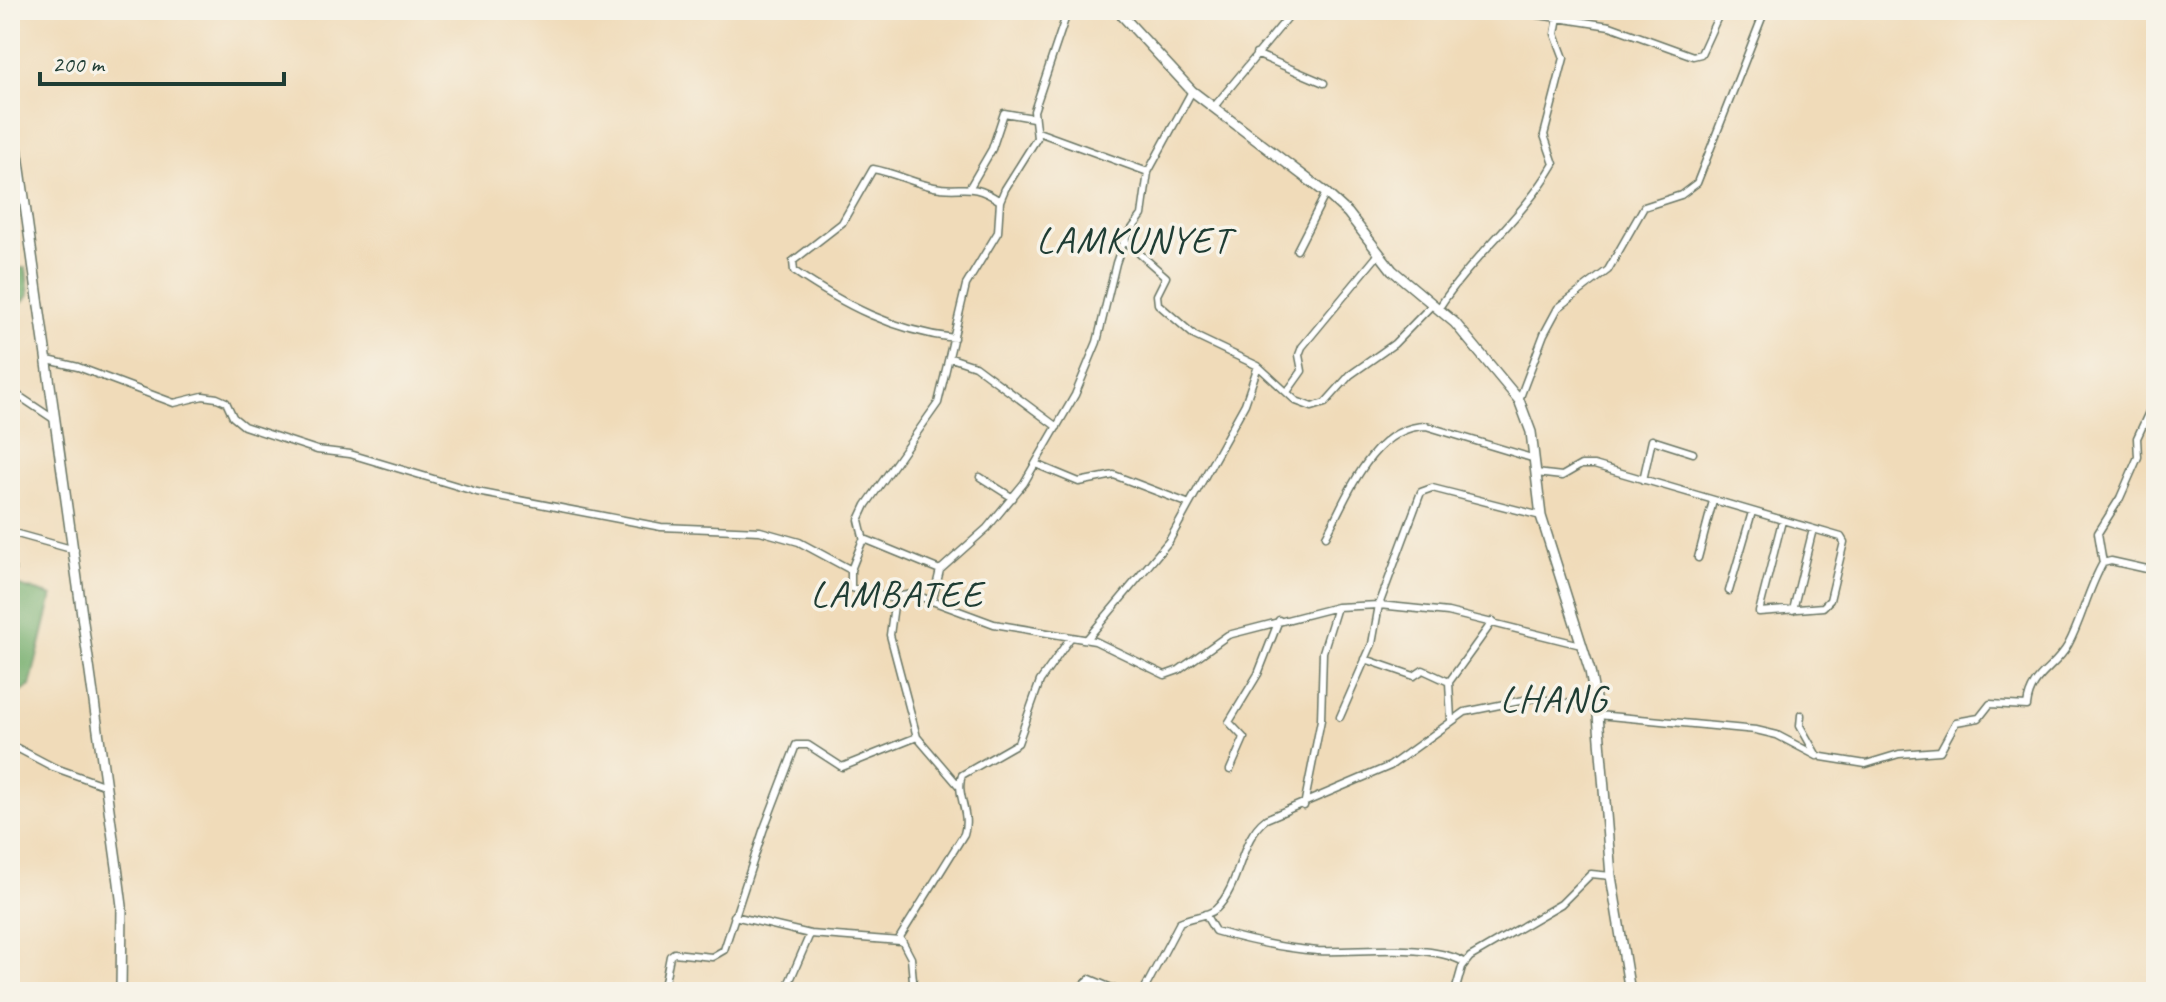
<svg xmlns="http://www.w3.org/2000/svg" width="2166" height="1002" viewBox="0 0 2166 1002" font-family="Caveat,sans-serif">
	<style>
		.forest { fill: #72ac6a; stroke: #48744f; stroke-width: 2 }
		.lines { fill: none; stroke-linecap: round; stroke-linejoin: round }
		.street-casing { stroke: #687463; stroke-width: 9 }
		.secondary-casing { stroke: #687463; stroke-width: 12 }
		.street { stroke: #fff; stroke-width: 6 }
		.secondary { stroke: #fff; stroke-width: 9 }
		.labels { text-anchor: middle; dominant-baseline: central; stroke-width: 7; stroke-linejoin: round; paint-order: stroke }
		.quarter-label { font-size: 38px; letter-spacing: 2px; fill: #1f3d34; stroke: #f7f3e8 }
	</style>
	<rect width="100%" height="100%" fill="#f7f3e8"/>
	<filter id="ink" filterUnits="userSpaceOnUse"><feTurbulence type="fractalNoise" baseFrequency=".0125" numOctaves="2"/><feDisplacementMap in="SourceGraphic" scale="16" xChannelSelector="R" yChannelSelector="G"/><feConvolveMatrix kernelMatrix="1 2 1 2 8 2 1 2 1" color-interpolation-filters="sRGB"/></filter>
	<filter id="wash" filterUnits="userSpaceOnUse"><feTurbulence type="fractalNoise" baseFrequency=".006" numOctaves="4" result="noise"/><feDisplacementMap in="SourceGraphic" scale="32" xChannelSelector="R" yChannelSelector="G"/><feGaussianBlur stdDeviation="1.8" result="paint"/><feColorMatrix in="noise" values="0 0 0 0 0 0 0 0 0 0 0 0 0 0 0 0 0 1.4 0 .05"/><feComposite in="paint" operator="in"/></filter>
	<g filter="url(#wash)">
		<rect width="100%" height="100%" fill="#f0dbb9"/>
		<path class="forest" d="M10 268H26L29 295 10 314Z
			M10 583 52 596 30 686 17 694 10 715Z"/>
	</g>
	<g filter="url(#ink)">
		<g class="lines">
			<defs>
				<path id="street" d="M1505 10 1610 26 1693 56 1701 54 1721 10
					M1256 54 1324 83
					M1213 108 1294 10
					M1038 132 1148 172
					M970 187 992 149 1004 113 1033 118
					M1124 240 1166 277 1157 295 1158 304 1195 336 1258 366 1296 401 1312 407 1325 403 1350 375 1394 344 1433 304
					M1297 250 1326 193
					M1439 308C1473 255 1522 219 1554 164L1544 135 1564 58 1555 34 1558 17
					M954 338C894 331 844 305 794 271L793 261 842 223 873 169C895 173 913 183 934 187 962 193 969 180 1000 201
					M951 358 975 366 1057 427
					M48 360 78 367 174 403 203 396 217 398 226 402 233 417 244 426 317 450 350 454 477 492 661 527 760 531 799 542 851 570V588L890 598 913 594 994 624 1095 641 1165 675 1179 670 1228 635 1337 607 1379 605 1448 612 1581 645
					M10 390 55 420
					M1287 392 1302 371 1299 355 1302 347 1378 255
					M1519 400 1544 334 1558 308 1608 270 1644 207 1681 195 1697 183 1765 10
					M1038 465 1079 482 1114 475 1187 503
					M1536 473 1562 476 1581 465H1594L1841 537 1844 542 1830 600 1823 607 1759 612 1782 521
					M980 477 1013 498
					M1643 480 1652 440 1693 453
					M10 532 75 550
					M1326 536C1347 498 1372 426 1426 426L1535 459
					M864 541 859 520 866 505 938 403 966 285 998 232 1000 201 1005 189 1037 138 1034 111 1068 10
					M1698 558 1713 501
					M2103 563 2098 533 2120 498 2138 457 2137 438 2149 412 2156 405
					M10 568 13 570
					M851 570 862 542 867 540 940 570
					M1729 591 1752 512
					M895 598 890 635 917 737 959 786
					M933 599 940 570 987 528 1024 483 1075 395 1097 342 1116 263 1124 240 1142 215 1148 172 1192 91
					M1793 610 1813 529
					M1087 639 1169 541 1245 404 1258 366
					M1365 659 1414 676 1423 670 1449 682 1493 621
					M1449 682 1451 720
					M1598 715 1756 730 1777 735 1817 756
					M1801 715 1800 726 1817 756
					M1340 717 1372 644 1379 605 1421 492 1432 488 1541 516
					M17 748 53 767 106 786
					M1822 757 1866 764 1899 754 1940 751 1956 722 1979 718 1990 704 2027 706C2030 675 2055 669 2068 645 2082 619 2088 589 2103 563L2111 561 2156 571
					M1230 770 1244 738 1229 722 1258 674 1279 620
					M1304 806 1321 720 1323 652 1337 607
					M1205 914 1215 931C1249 941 1282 948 1318 951 1360 953 1427 942 1464 962
					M734 916 810 934 900 941
					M10 987 23 992
					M663 992 670 956 674 953 712 957 724 950 763 831 796 745H808L842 767 917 737
					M785 992 810 934
					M914 992 911 958 900 937 964 834C971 812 955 795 962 775L1018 743 1040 681 1071 637
					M1074 992 1090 979 1121 992
					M1143 992 1180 922C1191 916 1207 917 1216 909 1241 885 1239 839 1266 819L1390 766 1465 712 1534 698 1596 708
					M1455 992 1462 967 1470 957 1561 904 1591 874 1611 876"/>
				<path id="secondary" d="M1117 10 1192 91 1326 193 1348 213 1392 270 1455 323 1519 400 1531 432 1541 516 1590 671 1598 715 1611 876 1630 992
					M10 97 117 867 122 906 121 992"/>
			</defs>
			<use href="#street" class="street-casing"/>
			<use href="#secondary" class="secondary-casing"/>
			<use href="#street" class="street"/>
			<use href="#secondary" class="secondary"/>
		</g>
	</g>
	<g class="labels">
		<g class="quarter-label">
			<text x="1134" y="239">LAMKUNYET</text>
			<text x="897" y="593">LAMBATEE</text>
			<text x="1554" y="698">LHANG</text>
		</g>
	</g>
	<rect width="2166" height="1002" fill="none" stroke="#f7f3e8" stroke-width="40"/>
	<path d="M40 72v12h244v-12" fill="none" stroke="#1f3d34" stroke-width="4"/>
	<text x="52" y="72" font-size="24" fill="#1f3d34" stroke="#f7f3e8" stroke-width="6" paint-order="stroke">200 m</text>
</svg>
